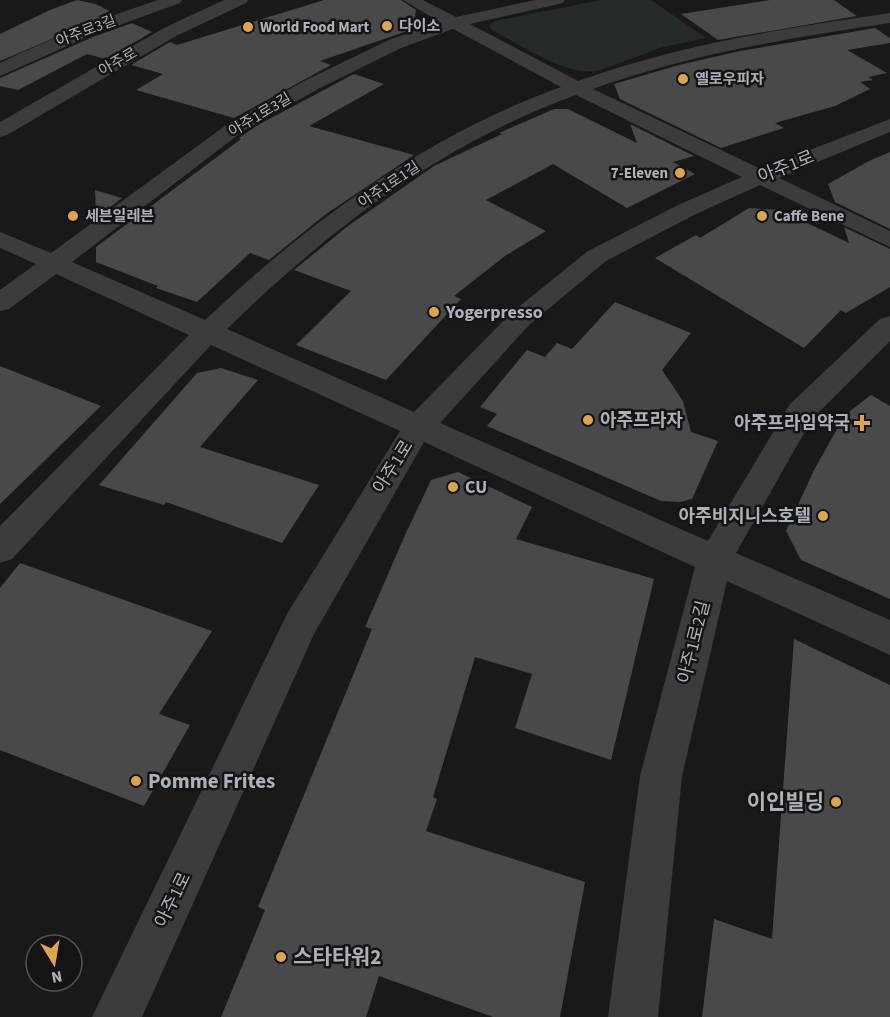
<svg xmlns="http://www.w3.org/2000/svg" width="890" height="1017" viewBox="0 0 890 1017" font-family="'Source Sans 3','Noto Sans KR',sans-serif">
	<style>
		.green { fill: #252c26 }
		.building { fill: #48494d }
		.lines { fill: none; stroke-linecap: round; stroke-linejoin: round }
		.minor { fill: #3a3c3f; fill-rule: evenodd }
		.poi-dot { fill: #dda54f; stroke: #141416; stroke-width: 2 }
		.labels { text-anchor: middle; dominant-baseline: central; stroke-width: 5; stroke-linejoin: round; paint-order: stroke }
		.far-poi-label { font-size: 15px; font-weight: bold; fill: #adb1b9; stroke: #141416; text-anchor: start }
		.far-street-label { font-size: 15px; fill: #adb1b9; stroke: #141416 }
		.street-label { font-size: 18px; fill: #adb1b9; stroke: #141416 }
		.poi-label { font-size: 18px; font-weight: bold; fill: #adb1b9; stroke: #141416; text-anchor: start }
		.near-poi-label { font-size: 21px; font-weight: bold; fill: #adb1b9; stroke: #141416; text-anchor: start }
	</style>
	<rect width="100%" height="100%" fill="#19191b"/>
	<path class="green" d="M600 0H651L706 38 663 47 597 71C565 76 521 45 492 30L489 25 495 21Z"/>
	<path class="building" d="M77 0 96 4 113 13 0 61V34L50 10Z
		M324 0H401L416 10 413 29 320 61 331 65 234 118 136 90 163 74 131 65 170 42 177 45Z
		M770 0H834L857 16 718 40 681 14Z
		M132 23 152 32 106 59 87 54 18 90 0 86V78L93 37Z
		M875 28 890 38V43L847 50 887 73 868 77 873 80 860 82 870 89 835 106 775 123 784 128 721 148 620 99 614 84 679 65 740 51Z
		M354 74 384 84 309 126 414 155 326 214 269 260 250 253 197 302 156 288 158 286 96 262V247L241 139 239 138 258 125Z
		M554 109H568L637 143 630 124 694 156 673 162 695 174 627 208 553 164 486 200 546 231 505 256 454 296 461 299 386 380 296 345 351 291 294 270 348 226 434 166 502 134 499 133Z
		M890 152V229L835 202 828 184 869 161Z
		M95 190 122 198 96 218Z
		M749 208 780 210 849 243 844 227 890 249V287L846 313 841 310 804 348 655 258 696 235 700 238Z
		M615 302 691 333 662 370 683 401 691 432 718 441 692 499 681 502 661 501 487 426 497 414 480 407 527 350 545 357 557 343 572 349Z
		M0 366 101 406 0 504Z
		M221 368 258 380 200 447 319 485 282 543 166 502 164 505 99 485 197 373Z
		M871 395 890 406V599L801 560 786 531 814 470 845 415Z
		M458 472 532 507 516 539 654 579 611 760 515 728 532 674 475 657 433 797 437 799 426 831 585 882 560 1017H493L379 976 366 1017H221L265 910 258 907 372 629 365 627 405 535 431 480Z
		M20 563 212 631 159 714 190 725 144 806 0 750V588Z
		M794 639 890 685V1017H702L714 919 772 939Z"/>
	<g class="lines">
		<path class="minor" d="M158 0H182L180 3 92 35 0 76V63C51 38 104 18 158 0Z
			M224 0H248L246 3 176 36 7 135 0 137V122L164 28Z
			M403 0H423L456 17 535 0H565L563 3 470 24 578 81C678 45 785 28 890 13V23C790 38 689 54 593 89L761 169 890 119V132L779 178 890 231V247L760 185 694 215 606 261 529 325 440 423 708 541 790 404 880 319 890 316V341L812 419 736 553 890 620V655L727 581 682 776 658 1017H608L640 776 695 567 424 442 314 634 142 1017H92L287 614 400 431 211 345 12 559 0 563V526L189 335 56 274 9 309 0 311V290L36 264 0 248V232L51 253 229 123 306 80 389 40 440 22ZM453 29 561 87C425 136 309 222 205 320L72 262 243 131 320 88 401 48ZM576 95 742 177 678 205 588 251 511 313 414 412 227 329C328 230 441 144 576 95Z"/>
	</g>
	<g class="poi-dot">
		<circle cx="387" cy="26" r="6"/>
		<circle cx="248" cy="27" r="6"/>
		<circle cx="683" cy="79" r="6"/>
		<circle cx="680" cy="173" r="6"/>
		<circle cx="73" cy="216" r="6"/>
		<circle cx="762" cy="216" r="6"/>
		<circle cx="434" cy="312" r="6"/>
		<circle cx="588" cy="420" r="6"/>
		<path d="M859 414h6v6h6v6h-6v6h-6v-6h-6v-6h6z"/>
		<circle cx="453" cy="487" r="6"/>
		<circle cx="823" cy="516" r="6"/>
		<circle cx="136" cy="781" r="6"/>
		<circle cx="836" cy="802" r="6"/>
		<circle cx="281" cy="957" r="6"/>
	</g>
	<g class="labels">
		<g class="far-poi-label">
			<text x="399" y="26">다이소</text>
			<text x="260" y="27">World Food Mart</text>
			<text x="695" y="79">옐로우피자</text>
			<text x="668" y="173" text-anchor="end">7-Eleven</text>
			<text x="85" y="216">세븐일레븐</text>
			<text x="774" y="216">Caffe Bene</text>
		</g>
		<g class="far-street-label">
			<text transform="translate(86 31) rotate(-21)">아주로3길</text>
			<text transform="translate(118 62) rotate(-30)">아주로</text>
			<text transform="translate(260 115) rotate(-31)">아주1로3길</text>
			<text transform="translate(389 185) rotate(-34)">아주1로1길</text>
		</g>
		<g class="street-label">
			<text transform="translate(786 167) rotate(-22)">아주1로</text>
			<text transform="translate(393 467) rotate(-58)">아주1로</text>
			<text transform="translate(694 642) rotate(-76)">아주1로2길</text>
			<text transform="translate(173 900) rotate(-64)">아주1로</text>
		</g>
		<g class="poi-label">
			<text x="446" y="312">Yogerpresso</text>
			<text x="600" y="420">아주프라자</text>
			<text x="850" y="423" text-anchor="end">아주프라임약국</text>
			<text x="465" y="487">CU</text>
			<text x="811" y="516" text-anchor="end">아주비지니스호텔</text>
		</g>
		<g class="near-poi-label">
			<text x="148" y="781">Pomme Frites</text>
			<text x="824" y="802" text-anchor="end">이인빌딩</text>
			<text x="293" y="957">스타타워2</text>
		</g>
	</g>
	<g transform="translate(54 963) rotate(169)"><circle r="28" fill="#141416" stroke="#515357" stroke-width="1.5"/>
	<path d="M0-4.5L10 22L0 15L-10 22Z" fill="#dda54f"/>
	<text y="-9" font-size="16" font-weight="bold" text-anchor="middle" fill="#adb1b9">N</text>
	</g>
</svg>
